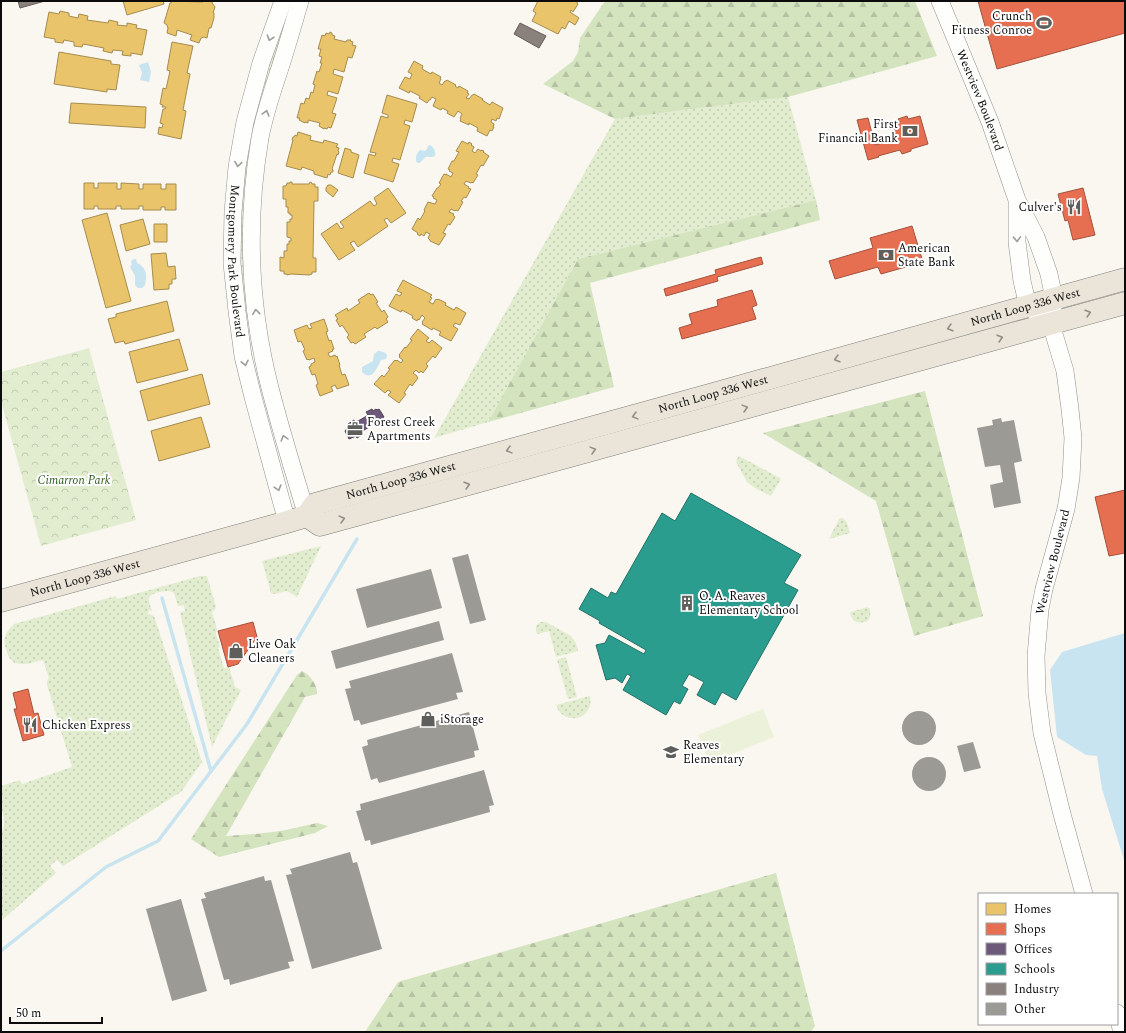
<svg xmlns="http://www.w3.org/2000/svg" width="1126" height="1033" viewBox="0 0 1126 1033" font-family="Spectral,serif">
	<style>
		.grass { fill: url(#grass-dots) }
		.forest { fill: url(#forest-firs) }
		.park { fill: url(#park-crowns) }
		.pitch { fill: #ecf1da }
		.water { fill: #c8e4f0 }
		.homes { fill: #e9c46a; stroke: #a68c4e }
		.shops { fill: #e76f51; stroke: #a5513c }
		.offices { fill: #6d597a; stroke: #504259 }
		.schools { fill: #2a9d8f; stroke: #217167 }
		.industry { fill: #8a817c; stroke: #645e5a }
		.lines { fill: none; stroke-linecap: round; stroke-linejoin: round }
		.stream { stroke: #c8e4f0; stroke-width: 3.5 }
		.building { fill: #9c9a95 }
		.minor-casing { stroke: #92918e; stroke-width: 18 }
		.major-casing { stroke: #7f7f7b; stroke-width: 23 }
		.minor { stroke: #fefefd; stroke-width: 17 }
		.major { stroke: #eae5d8; stroke-width: 22 }
		.oneway { stroke: #9d9d9c }
		.oneway2 { stroke: #918e86 }
		.labels { text-anchor: middle; dominant-baseline: central; stroke-width: 4; stroke-linejoin: round; paint-order: stroke }
		.poi-label { font-size: 12px; fill: #0b0b0b; stroke: #fff; text-anchor: start }
		.street-label { font-size: 12px; fill: #0b0b0b; stroke: #fff }
		.park-label { font-size: 12px; font-style: italic; fill: #305d21; stroke: #fff }
	</style>
	<defs>
		<pattern id="grass-dots" width="8" height="8" patternUnits="userSpaceOnUse"><rect width="8" height="8" fill="#e2edd0"/><path d="M2 2h.1M6 6h.1" fill="none" stroke="#c1cab1" stroke-width="1.8" stroke-linecap="round"/></pattern>
		<pattern id="forest-firs" width="22" height="20" patternUnits="userSpaceOnUse"><rect width="22" height="20" fill="#d4e4bf"/><path d="M5 1l3.5 6h-7zM16 11l3.5 6h-7z" fill="#b5c2a3"/></pattern>
		<pattern id="park-crowns" width="20" height="18" patternUnits="userSpaceOnUse"><rect width="20" height="18" fill="#e2edd0"/><path d="M2 6a3 3 0 1 1 6 0M12 15a3 3 0 1 1 6 0" fill="none" stroke="#c1cab1"/></pattern>
	</defs>
	<rect width="100%" height="100%" fill="#f9f7ef"/>
	<path class="grass" d="M285 22H288L266 96 247 301 244 302 241 291 239 241 241 191 248 144 260 93 281 26Z
		M788 97 816 200 578 259 488 422 434 438 615 119Z
		M739 456 780 478 781 479 771 496 755 488 747 482 736 462 737 459Z
		M841 518C848 519 848 527 850 533L829 539 839 519Z
		M321 546 297 597 287 591 275 594 271 593 262 561Z
		M200 576H207L216 607 214 611 212 612 217 629C214 635 219 641 220 647L218 648 224 668 229 667 235 687 241 690 212 747 180 612 185 611 184 605 178 606 174 593 170 591C164 591 151 592 149 598 148 602 151 607 152 611L149 610 148 614 154 616 202 762 181 792 63 866 57 860 50 866 56 873 1 921V834C7 821 3 818 1 806 0 800 1 793 1 786L20 780 22 784 72 767 47 685V681L49 678 43 660C34 662 25 666 15 663 8 660 3 644 5 637 6 632 10 628 14 624L116 596 117 599Z
		M868 607 870 609C870 612 871 616 869 619 867 622 865 622 863 622 855 624 852 620 850 613L851 612Z
		M540 622H546L571 636 576 643 578 651 556 657 549 631 538 634 536 632V626Z
		M566 657 577 697 568 699 557 660Z
		M590 696C595 720 563 727 556 705Z"/>
	<path class="forest" d="M605 1H915L937 56 788 97 615 119 543 84 573 61 578 52 580 38Z
		M816 200 820 220 590 283 614 387 488 422 578 259Z
		M925 391 983 616 914 636 876 501 763 433Z
		M302 671C310 674 318 686 317 694L305 697 226 836 255 834 281 831 317 823 328 826 315 833 219 857 191 839 297 675Z
		M776 873 815 1026 811 1032H365L398 982Z"/>
	<path class="park" d="M89 348 136 520 41 546 1 401V372Z"/>
	<path class="pitch" d="M763 709 774 737 710 763 698 735Z"/>
	<path class="water" d="M148 62 151 72 149 82 140 80 142 73 139 65Z
		M430 145C434 147 436 152 435 156 427 159 428 153 420 163H417C415 159 416 153 420 150L425 151 427 149 428 146Z
		M134 259H136L137 263C147 268 147 275 145 285L142 288H138L135 285V276L130 267 132 264 131 261Z
		M378 351C382 351 385 352 387 355L386 359 381 360C377 368 372 382 362 372V367L373 361 374 354Z
		M1125 633V863L1102 789 1097 756 1086 755 1057 737 1050 670 1062 652Z"/>
	<path class="homes" d="M123 1H163L164 4 127 15Z
		M171 1 203 2V1H213L212 3 215 7 213 13H214V18L211 28H209L207 38 204 37 201 38 199 43 190 40 192 35 177 30 176 36 167 33 168 28 167 25 164 23 170 3H171Z
		M537 1H578L577 3 578 4 573 12 571 10 570 12 579 18 575 25 569 21 565 29 562 27 558 34 532 21 536 13 533 11 537 3Z
		M60 11 69 13V16L78 18 79 14 88 16 87 20 108 23 109 20 118 22 117 25 127 26V23L137 25 136 28 147 30 142 55 131 53V56L122 55 123 51 113 50 112 53 103 51 104 48 83 44 82 47 74 46V42L64 40 63 43 55 42V39L44 37 49 12 59 14Z
		M330 32 332 33V35L335 36 334 39 346 42 347 40H351L350 41 353 42 352 45 356 46 352 58 348 57 344 72 334 69 333 74 343 77 338 94 328 91 327 95 337 98 332 113 336 114 331 128 328 127 327 129 324 128V129L319 126 320 123 308 120V123L305 122V123L299 120 300 118H297L301 103 304 104 306 98 309 99 311 92 313 93 315 85 313 84 317 71 319 72 322 63H320L322 57 319 56 321 49H318L322 35 325 36 326 33 329 34Z
		M172 42 193 46 187 73 190 74 183 110 186 111 181 139 158 134 159 127 162 128 163 124 160 123 163 109H165L166 107H162L163 105 160 104 163 88 166 89 170 71 167 70Z
		M59 52 111 61V64L120 65 116 90 107 89V92L54 84Z
		M414 61 423 66 422 69 431 74 432 72 441 77 440 79H441L439 83 442 85 445 81H446L447 80 456 85 455 86 458 88 459 86 468 91 467 93 469 94 466 98 469 99 472 95H473L474 94 483 99 482 100 490 105 492 102 503 108 499 119 497 118 496 121 492 119 491 122 494 124 493 127H494L492 131 490 130 487 136 477 131 478 128 469 123V125L460 121 461 119 460 118 462 114 458 111 454 117 447 113 448 111 442 108 441 110 433 106 436 99 432 97 430 100H429L427 103 419 98 420 96 410 91 409 93 399 88 405 77 410 79 412 74 408 72Z
		M387 95 417 104 412 122 405 120 404 124 410 126 400 160 393 158 392 162 399 164 393 182 364 173 369 154 375 156 376 153 370 152 381 116 388 118V115L382 113Z
		M71 103 146 107 145 128 69 123Z
		M298 132 311 136 310 140 323 143 324 140 338 144 336 147 339 148 338 151 339 152 338 155 337 154 332 169 333 170V172H331L330 175 328 174 327 178 314 174V171L302 167 301 170 286 166 293 140H292L293 137H294L295 135 297 136Z
		M462 141 468 144 469 142 472 144 471 145 474 147 472 151 475 153 478 149 481 151V150L484 151 483 152 489 156 483 166 481 165 476 174 478 175 473 183 472 182 471 183 466 181 464 184 469 187 468 188 471 189 466 198 464 197 461 201 463 202 458 211 456 210 455 211 451 209 449 212 454 214 453 215 455 217 450 225 448 224 443 233 446 234 439 245 430 241V240L428 238 430 234 426 232 424 236 421 234 420 236 417 234 418 233 412 229 418 218 420 220 425 211 424 210 428 202 435 204 437 200 433 198 434 197 432 196 437 188H438L441 184 439 183 444 174 446 175V174L451 177 453 173 449 171 450 170 448 169 452 161H454L459 152 456 151Z
		M345 148 351 150V152L359 155 353 178 338 173Z
		M290 182H292V184H309L310 182 312 183V184H315V187H318V201H314L313 258H316V272H312V274L309 275 291 274 287 275V274H284V271H280V257L284 258V251H287V244H289V241H291V238L287 237V222H290V219H292V215H290V213H288V207H286V199H283V186H286L287 183H290Z
		M84 183H94V188H98V183H117V189H121V183L139 184V189H143V184H161V189H166V184H176V210H165V207H161V210H143V206H139V209H121V206H116V209H98V206H94V209H84Z
		M328 185H331L338 190 333 197 326 191V188Z
		M388 188 406 213 391 223 387 218 384 220 388 226 358 247 354 241 350 243 355 250 339 260 321 234 337 223 341 229 344 227 340 222 370 201 374 206 377 204 374 198Z
		M107 213 131 301 106 308 82 220Z
		M143 219 150 244 126 251 120 225Z
		M154 224H167V242H154Z
		M166 253 168 267 175 266 176 279H172V284H169V289L154 290 151 254Z
		M403 280 432 295 430 297 432 298 429 302 433 304 436 299 437 300 438 299 446 303 445 305 454 310 456 307 466 313 460 325 455 323 453 326 458 329 451 341 439 335 441 332 433 328 432 330 422 324 423 323 422 322 425 318 422 315 419 320 418 319 417 321 412 318 413 316 402 310 401 312 389 306 396 294 400 296 402 293 397 291Z
		M369 293 371 295 373 294 378 302 376 303 382 312 384 310 388 317 386 319 388 322 377 329 375 327 364 334 366 337 355 344 353 342 351 343 347 337 349 335 342 325 340 327 336 320 338 319 335 315 347 308 348 311 360 303 358 300Z
		M167 301 174 331 125 344 124 341 115 343 108 319 116 317V314Z
		M324 319 328 331 326 332 329 341 331 340 334 349 332 350 333 351 328 353 330 357 335 355 336 357 337 356 340 365H339L342 375 345 374 349 385 337 389 335 385 331 387 333 391 320 396 316 385 318 384 315 374 312 375 309 367 311 366V364L315 362 314 358 309 360 308 359 307 360 303 351 305 350 301 341 298 342 294 330 307 325 309 329 312 328 310 324Z
		M418 329 429 338 426 341 429 343 432 340 442 348 435 358 433 356 426 364 428 366 423 373 421 371 419 373 416 370 413 373 417 376V377L418 378 412 386 410 384 404 393 406 394 399 403 388 395 391 392 388 390 385 393 374 384 382 375 384 377 390 369 388 368 395 360 396 361 397 360 401 363 403 360 399 357 400 356 399 355 405 347 406 348 412 340 410 339Z
		M179 339 188 370 137 383 129 352Z
		M202 374 210 404 148 421 140 391Z
		M201 417 210 447 159 461 151 431Z"/>
	<path class="shops" d="M978 1H1125V33L997 69Z
		M907 116 908 119 920 116 928 144 911 149V151L902 154 900 150 878 156 879 157 868 160 857 120 868 118 875 145 897 139 893 124 899 122 898 119Z
		M1083 188 1095 235 1073 240 1068 220 1065 221 1058 194Z
		M912 226 923 262 881 274 878 267 835 279 829 261 873 248 870 238Z
		M761 257 763 264 717 277 718 281 666 296 664 289 716 274 715 270Z
		M752 290 757 305 752 307 756 319 682 339 679 328 692 324 689 314 718 306 717 300Z
		M1125 490V553L1109 556 1095 497Z
		M253 622 257 637 238 664 228 667 218 631Z
		M28 689 34 714 38 713 44 735 23 741 14 709H17L13 693Z"/>
	<path class="offices" d="M372 409 373 411 376 409 377 410 379 409 381 412 384 417 382 418 383 420 380 421 381 423 376 427 374 424 361 432 362 435 357 438 356 436 349 439 345 431 349 426 348 424 354 420 355 422 358 421 365 417 368 415 366 412Z"/>
	<path class="schools" d="M691 493 801 555 784 583 798 590 736 700 722 692 715 705 697 695 704 682 689 674 682 686 688 689 680 704 674 701 666 715 623 690 631 676 627 674 622 683 615 678 606 680 596 645 605 643 609 635 644 654 646 650 599 623 600 621 579 609 591 588 608 598 611 592 616 594 662 513 675 521Z"/>
	<path class="industry" d="M18 1H45L20 8Z
		M520 23 546 36 539 48 514 34Z"/>
	<g class="lines">
		<path class="stream" d="M162 598 211 771
			M1 951 106 867 158 841 247 724 357 539"/>
	</g>
	<path class="building" d="M1001 418 1002 422 1014 420 1022 461 1014 463 1021 503 994 508 990 485 1003 482 1000 465 985 467 977 428 993 425 992 420Z
		M468 554 486 620 470 624 452 558Z
		M431 569 442 608 367 628 356 589Z
		M439 621 444 640 336 669 331 651Z
		M452 653 463 692 456 693 458 699 361 725 359 720 354 721 345 689 351 688 349 681Z
		M902 728a17 17 0 1 1 34 0a17 17 0 1 1-34 0Z
		M469 712 479 750 474 751 475 757 379 783 377 778 371 780 362 747 368 745 367 740Z
		M973 742 981 768 964 772 957 746Z
		M912 774a17 17 0 1 1 34 0a17 17 0 1 1-34 0Z
		M484 770 494 805 489 806 490 812 371 845 370 840 365 841 356 811 361 810 360 804Z
		M350 852 353 863 357 862 382 949 312 969 286 875 292 874 290 869Z
		M264 876 265 881 271 880 294 961 288 962 290 968 230 985 229 979 224 980 201 899 206 898 204 893Z
		M181 899 207 991 172 1001 146 909Z"/>
	<g class="lines">
		<defs>
			<g id="minor">
				<path id="s1" d="M283 1 261 63 245 122 237 167 233 212 232 263 237 311 243 356 253 397 287 522"/>
				<path d="M300 1C293 25 286 50 278 74 271 95 264 116 260 138 246 221 249 306 270 388 281 431 294 473 307 516"/>
				<path id="s2" d="M940 1 990 122 1017 200 1036 237 1049 274 1054 299 1051 324 1065 371 1070 409 1073 438 1071 478 1066 509 1044 589 1040 609 1036 656 1037 693 1042 733 1062 814 1084 894"/>
				<path d="M1017 204V242L1022 281 1028 306 1051 324"/>
				<path d="M1117 1013 1122 1032"/>
			</g>
			<g id="major">
				<path d="M307 516 320 525 1125 303"/>
				<path id="s3" d="M1 601 287 522 307 516 315 504 713 394 1125 279"/>
			</g>
		</defs>
		<use href="#minor" class="minor-casing"/>
		<use href="#major" class="major-casing"/>
		<use href="#minor" class="minor"/>
		<use href="#major" class="major"/>
	</g>
	<defs><path id="oneway-chevron" d="M-2-3.5L2.5 0L-2 3.5" fill="none" stroke-width="1.6" stroke-linecap="round" stroke-linejoin="round"/></defs>
	<g class="oneway">
		<use href="#oneway-chevron" transform="translate(270 38) rotate(109)"/>
		<use href="#oneway-chevron" transform="translate(266 113) rotate(-75)"/>
		<use href="#oneway-chevron" transform="translate(238 164) rotate(99)"/>
		<use href="#oneway-chevron" transform="translate(1017 239) rotate(88)"/>
		<use href="#oneway-chevron" transform="translate(256 312) rotate(-96)"/>
		<use href="#oneway-chevron" transform="translate(245 363) rotate(78)"/>
		<use href="#oneway-chevron" transform="translate(284 438) rotate(-106)"/>
		<use href="#oneway-chevron" transform="translate(278 488) rotate(74)"/>
	</g>
	<g class="oneway2">
		<use href="#oneway-chevron" transform="translate(1088 313) rotate(-16)"/>
		<use href="#oneway-chevron" transform="translate(950 328) rotate(164)"/>
		<use href="#oneway-chevron" transform="translate(1000 338) rotate(-16)"/>
		<use href="#oneway-chevron" transform="translate(837 359) rotate(164)"/>
		<use href="#oneway-chevron" transform="translate(745 408) rotate(-15)"/>
		<use href="#oneway-chevron" transform="translate(635 416) rotate(165)"/>
		<use href="#oneway-chevron" transform="translate(509 450) rotate(165)"/>
		<use href="#oneway-chevron" transform="translate(593 450) rotate(-15)"/>
		<use href="#oneway-chevron" transform="translate(467 485) rotate(-16)"/>
		<use href="#oneway-chevron" transform="translate(342 519) rotate(-15)"/>
	</g>
	<defs>
		<symbol id="stadium-bare" viewBox="-9 -9 18 18"><path d="M0-5a6.5 5 0 1 0 0 10a6.5 5 0 1 0 0-10ZM-3.5-1.8h7v3.6h-7Z" fill="#5e5e5b" stroke="#fff" stroke-width="2.5" paint-order="stroke"/></symbol>
		<symbol id="bank-bare" viewBox="-9 -9 18 18"><path d="M-6-4H6V4H-6ZM0-2.3a2.3 2.3 0 1 0 0 4.6a2.3 2.3 0 1 0 0-4.6Z" fill="#5e5e5b" stroke="#fff" stroke-width="2.5" paint-order="stroke"/></symbol>
		<symbol id="restaurant-bare" viewBox="-9 -9 18 18"><path d="M-5-6h1v4h1v-4h1v4h1v-4h1v5L-1.5 .5V6h-2V.5L-5-1ZM5-6V6H3V1.5H1.5Q1.5-4 5-6Z" fill="#5e5e5b" stroke="#fff" stroke-width="2.5" paint-order="stroke"/></symbol>
		<symbol id="office-bare" viewBox="-9 -9 18 18"><path d="M-6-3h4V-5.5h4V-3h4V5H-6ZM-1-4.5V-3h2v-1.5ZM-6 0V1H6V0Z" fill="#5e5e5b" stroke="#fff" stroke-width="2.5" paint-order="stroke"/></symbol>
		<symbol id="building-bare" viewBox="-9 -9 18 18"><path d="M-4-6H4V6H1V3H-1V6H-4ZM-2.5-4.3h1.7v1.8h-1.7ZM.8-4.3h1.7v1.8H.8ZM-2.5-1h1.7V.8h-1.7ZM.8-1h1.7V.8H.8Z" fill="#5e5e5b" stroke="#fff" stroke-width="2.5" paint-order="stroke"/></symbol>
		<symbol id="shop-bare" viewBox="-9 -9 18 18"><path d="M-5-2.5h2.3a2.7 3.5 0 0 1 5.4 0H5L5.5 6h-11ZM-1.5-2.5h3a1.5 2.3 0 0 0-3 0Z" fill="#5e5e5b" stroke="#fff" stroke-width="2.5" paint-order="stroke"/></symbol>
		<symbol id="school-bare" viewBox="-9 -9 18 18"><path d="M0-5L7-2L0 1L-7-2ZM-4 1L0 2.5L4 1V4Q0 6-4 4Z" fill="#5e5e5b" stroke="#fff" stroke-width="2.5" paint-order="stroke"/></symbol>
	</defs>
	<g fill-rule="evenodd">
		<use href="#stadium-bare" x="1033" y="12" width="22" height="22"/>
		<use href="#bank-bare" x="899" y="120" width="22" height="22"/>
		<use href="#restaurant-bare" x="1063" y="196" width="22" height="22"/>
		<use href="#bank-bare" x="875" y="244" width="22" height="22"/>
		<use href="#office-bare" x="344" y="418" width="22" height="22"/>
		<use href="#building-bare" x="676" y="592" width="22" height="22"/>
		<use href="#shop-bare" x="225" y="640" width="22" height="22"/>
		<use href="#shop-bare" x="417" y="708" width="22" height="22"/>
		<use href="#restaurant-bare" x="19" y="714" width="22" height="22"/>
		<use href="#school-bare" x="660" y="741" width="22" height="22"/>
	</g>
	<g class="labels">
		<g class="poi-label">
			<text x="1032" y="16" text-anchor="end">Crunch<tspan x="1032" dy="14">Fitness Conroe</tspan></text>
			<text x="898" y="124" text-anchor="end">First<tspan x="898" dy="14">Financial Bank</tspan></text>
			<text x="1062" y="207" text-anchor="end">Culver's</text>
			<text x="898" y="248">American<tspan x="898" dy="14">State Bank</tspan></text>
			<text x="367" y="422">Forest Creek<tspan x="367" dy="14">Apartments</tspan></text>
			<text x="699" y="596">O. A. Reaves<tspan x="699" dy="14">Elementary School</tspan></text>
			<text x="248" y="644">Live Oak<tspan x="248" dy="14">Cleaners</tspan></text>
			<text x="440" y="719">iStorage</text>
			<text x="42" y="725">Chicken Express</text>
			<text x="683" y="745">Reaves<tspan x="683" dy="14">Elementary</tspan></text>
		</g>
		<g class="street-label">
			<text stroke="none"><textPath href="#s2" startOffset="107">Westview Boulevard</textPath></text>
			<text stroke="none"><textPath href="#s1" startOffset="267">Montgomery Park Boulevard</textPath></text>
			<text stroke="none"><textPath href="#s3" startOffset="1069">North Loop 336 West</textPath></text>
			<text stroke="none"><textPath href="#s3" startOffset="745">North Loop 336 West</textPath></text>
			<text stroke="none"><textPath href="#s3" startOffset="421">North Loop 336 West</textPath></text>
			<text transform="translate(1053 562) rotate(-76)">Westview Boulevard</text>
			<text stroke="none"><textPath href="#s3" startOffset="87">North Loop 336 West</textPath></text>
		</g>
		<g class="park-label">
			<text x="74" y="480">Cimarron Park</text>
		</g>
	</g>
	<rect width="1126" height="1033" fill="none" stroke="#0b0b0b" stroke-width="4"/>
	<rect x="978" y="893" width="140" height="132" fill="#ffffff" stroke="#9d9d9d"/>
	<rect x="986" y="903" width="20" height="12" fill="#e9c46a" stroke="#9d9d9d"/>
	<text x="1014" y="913" font-size="12" fill="#0b0b0b">Homes</text>
	<rect x="986" y="923" width="20" height="12" fill="#e76f51" stroke="#9d9d9d"/>
	<text x="1014" y="933" font-size="12" fill="#0b0b0b">Shops</text>
	<rect x="986" y="943" width="20" height="12" fill="#6d597a" stroke="#9d9d9d"/>
	<text x="1014" y="953" font-size="12" fill="#0b0b0b">Offices</text>
	<rect x="986" y="963" width="20" height="12" fill="#2a9d8f" stroke="#9d9d9d"/>
	<text x="1014" y="973" font-size="12" fill="#0b0b0b">Schools</text>
	<rect x="986" y="983" width="20" height="12" fill="#8a817c" stroke="#9d9d9d"/>
	<text x="1014" y="993" font-size="12" fill="#0b0b0b">Industry</text>
	<rect x="986" y="1003" width="20" height="12" fill="#9c9a95" stroke="#9d9d9d"/>
	<text x="1014" y="1013" font-size="12" fill="#0b0b0b">Other</text>
	<path d="M10 1017v6h92v-6" fill="none" stroke="#0b0b0b" stroke-width="2"/>
	<text x="16" y="1017" font-size="12" fill="#0b0b0b" stroke="#ffffff" stroke-width="3" paint-order="stroke">50 m</text>
</svg>
